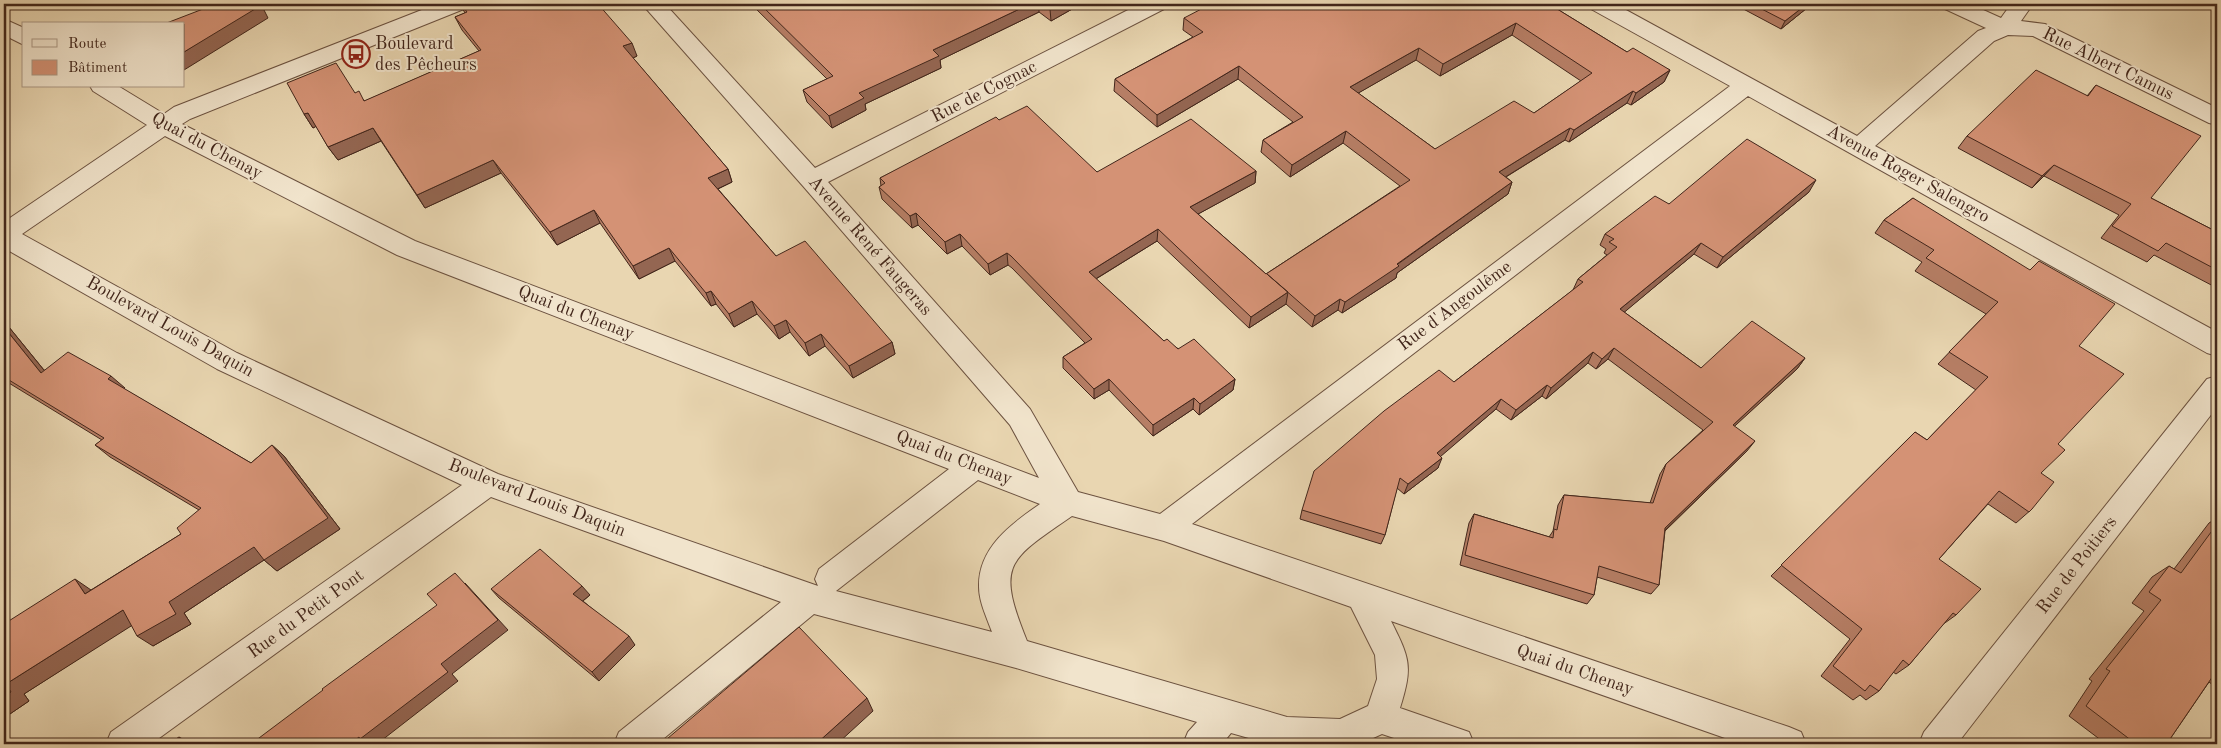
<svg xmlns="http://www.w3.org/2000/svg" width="2221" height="748" viewBox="0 0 2221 748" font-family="'Old Standard TT',serif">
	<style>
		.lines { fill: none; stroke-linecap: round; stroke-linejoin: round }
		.minor-casing { stroke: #6c5240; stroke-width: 2 }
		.minor { fill: #f1e4cc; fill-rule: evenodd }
		.wall { fill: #b67e65; stroke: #42261b; fill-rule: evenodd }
		.shaded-wall { fill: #946652; stroke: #42261b }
		.building { fill: #d49275; stroke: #42261b; fill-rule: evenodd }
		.labels { text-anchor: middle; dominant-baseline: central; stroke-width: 4; stroke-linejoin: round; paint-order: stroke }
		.poi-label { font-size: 18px; fill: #42261b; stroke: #f1e4cc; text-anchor: start }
		.street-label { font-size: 18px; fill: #42261b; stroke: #f1e4cc }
	</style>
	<rect width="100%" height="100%" fill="#e9d6b1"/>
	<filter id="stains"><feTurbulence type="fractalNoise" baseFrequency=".004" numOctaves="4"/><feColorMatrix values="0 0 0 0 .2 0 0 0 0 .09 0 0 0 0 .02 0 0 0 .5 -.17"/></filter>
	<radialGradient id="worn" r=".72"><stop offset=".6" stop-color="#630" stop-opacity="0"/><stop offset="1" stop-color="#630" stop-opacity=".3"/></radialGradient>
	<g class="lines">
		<defs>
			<path id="minor" d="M437 4H467L464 9 190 119 182 124 415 241 1039 478 1010 425 803 186 642 4H665L815 168 1140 4H1167L1164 9 828 182 1030 409 1078 492 1160 514 1730 86 1591 9 1588 4H1615L1857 136 1978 31 1986 28 1945 9 1942 4H1970L2001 18 2011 4H2033L2021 21 2045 24 2217 108V125L2209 123 2033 36 2008 35 1994 41 1875 146 2217 332V356L2207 353 1748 96 1192 524 1789 727 1801 732 1806 744H1742L1391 621C1410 659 1413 666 1400 708L1469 732 1474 744H1412L1382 734 1360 744H1270L1231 733 1222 744H1183L1188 732 1197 722 1016 668 814 614 657 744H614L619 732 781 602 491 497 151 744H106L111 732 462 485 217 369 4 248V222L147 125 93 91 90 86H118L164 114 174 107ZM165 136 397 255 949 469 819 569 815 579 818 586 498 474 237 353 22 234ZM978 480 1040 504C1011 524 978 548 979 587 979 602 987 618 992 632L836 591ZM1072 516 1164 541 1351 607 1375 655 1377 679 1368 706 1340 719 1287 717 1027 641C996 564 1007 561 1072 516Z
				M4 19 24 28V45L4 35Z
				M2217 376V407L1957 744H1919L1924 732 2207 379Z"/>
		</defs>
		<use href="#minor" class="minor-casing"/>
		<use href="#minor" class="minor"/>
	</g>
	<path class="wall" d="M460 4H598L637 56 633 58 728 169 732 182 718 189 776 256 892 342 895 354 853 378 825 346 809 356 790 332 779 339 757 314 734 327 716 304 711 306 675 261 639 279 600 223 557 245 501 173 425 208 381 141 338 160 328 147 316 126 313 128 304 114 355 93 365 101 479 51 462 30 455 17 465 13Z
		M751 4H1081L1051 21 1039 12 940 60 941 68 865 104 866 110 832 128 807 102 803 90 827 79Z
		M1549 4 1627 52 1670 70 1664 82 1631 105 1627 103 1569 142 1565 140 1506 177 1512 182 1508 194 1397 273 1396 278 1342 313 1338 310 1312 327 1286 304 1249 328 1157 241 1096 279 1164 341 1235 379 1233 390 1199 415 1193 409 1153 436 1109 390 1094 399 1063 368V357L1085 343 1012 268 1008 265 990 275 962 246 947 254 918 225 912 228 882 199 879 187 881 186 880 178 999 120 1097 172 1256 171 1255 183 1198 214 1266 274 1400 186 1343 143 1290 177 1261 152 1263 140 1293 122 1238 79 1157 127 1114 91 1115 79 1193 37 1183 30 1184 18ZM1512 35 1581 81 1534 113 1435 149 1358 93 1416 60 1440 76Z
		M1734 4H1812L1781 29Z
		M2096 85 2151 198 2217 232V288L2154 255 2147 262 2101 238 2119 215 2044 176 2032 188 1958 148 1967 136 2087 96Z
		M1809 192 1717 268 1694 254 1624 312 1701 368 1805 358 1797 369 1734 426 1747 451 1665 531 1659 585 1651 594 1597 577 1594 595 1587 604 1460 565 1469 523 1474 514 1549 537 1553 531 1558 505 1564 495 1650 503 1660 474 1666 464 1703 430 1608 359 1596 369 1588 363 1546 399 1542 396 1511 420 1496 409 1440 456 1438 468 1404 494 1397 488 1385 535 1381 544 1300 519 1302 510 1454 382 1573 290 1578 279 1607 255 1604 253 1606 249 1600 245 1605 234 1669 204Z
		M1913 198 2079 346 2058 444 2041 473 2032 509 2016 523 1988 504 1939 559 1956 615 1942 625 1909 665 1896 674 1893 672 1879 691 1866 700 1860 695 1853 700 1821 676 1850 639 1771 576 1915 432 1927 440 1976 390 1938 364 1986 314 1915 271 1922 262 1875 233 1884 220Z
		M4 321 44 370 125 388 124 389 251 463 272 445 284 456 340 529 277 571 264 560 184 613 191 624 153 646 131 625 24 694 29 701 4 718 91 590 181 534 199 510 110 457 95 445 102 440 4 380Z
		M2217 518V688L2209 682 2170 739 2189 744H2106L2069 716 2092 681 2089 679 2144 611 2132 603 2152 577 2169 566 2174 569 2209 523Z
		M491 589 590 595 583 601 635 645 599 681 499 598Z"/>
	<path class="shaded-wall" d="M258 4H261L268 18 184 70V52Z
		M1030 4H1039V12L940 60 941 68 865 104 866 110 832 128 829 116 859 93 933 50Z
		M1059 4H1081L1051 21 1050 9Z
		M1807 4H1812L1781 29 1785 21Z
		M1516 23 1512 35 1440 76 1443 64Z
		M632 43 637 56 629 60 623 46Z
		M1419 48 1416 60 1348 99 1350 87Z
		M1239 66 1238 79 1157 127V115Z
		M1670 70 1664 82 1631 105 1636 93Z
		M1633 91 1627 103 1569 142 1574 130Z
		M308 113 317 126 313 128 304 114Z
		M373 128 381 141 338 160 328 147Z
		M1570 128 1565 140 1494 184 1499 172Z
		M1346 131 1343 143 1290 177 1292 165Z
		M493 160 501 173 425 208 417 195Z
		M2054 165 2044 176 2032 188 2042 176Z
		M728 169 732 182 713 191 708 178Z
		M1256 171 1255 183 1189 219 1190 207Z
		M1816 180 1809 192 1717 268 1723 257Z
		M1512 182 1508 194 1397 273 1396 278 1342 313 1345 302Z
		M594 210 600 223 557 245 550 232Z
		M916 213 918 225 912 228 910 216Z
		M1158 229 1157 241 1089 283V272Z
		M960 234 962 246 947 254 945 242Z
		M1701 243 1694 254 1615 320 1620 309Z
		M669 248 675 261 639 279 633 266Z
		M1007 253 1008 265 990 275 988 264Z
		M711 291 716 304 711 306 706 293Z
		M1288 292 1286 304 1249 328 1251 317Z
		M1340 299 1338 310 1312 327 1315 316Z
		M752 301 757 314 734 327 729 314Z
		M786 320 790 332 779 339 774 326Z
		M4 321 56 385 41 373 4 327Z
		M821 334 825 346 809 356 805 343Z
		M892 342 895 354 853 378 849 366Z
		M1614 348 1608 359 1596 369 1602 359Z
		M1593 352 1588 363 1546 399 1551 388Z
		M1805 358 1797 369 1725 435 1733 425Z
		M111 376 125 388 122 391 108 379Z
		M1109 379V390L1094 399V389Z
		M1235 379 1233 390 1199 415 1200 404Z
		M1547 385 1542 396 1511 420 1516 410Z
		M1194 398 1193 409 1153 436V425Z
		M1501 399 1496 409 1433 463 1437 453Z
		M1755 441 1747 451 1658 537 1665 528Z
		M272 445 284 456 340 529 277 571 264 560 184 613 191 624 153 646 137 636 169 602Z
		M1442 458 1438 468 1404 494 1408 484Z
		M75 579 91 590 85 594Z
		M465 583 508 630 452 674 458 681 377 744H350L441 664Z
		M582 586 590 595 580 603 573 594Z
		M123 610 139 621 24 694 29 701 4 718V697L6 684Z
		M629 636 635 645 599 681 592 672Z
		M867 698 873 711 837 744H816Z
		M179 737 188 742 189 744H184Z"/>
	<path class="building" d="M216 4H258L260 6 184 52V24H164Z
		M461 4H598L632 43 623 46 728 169 708 178 776 256 805 241 892 342 849 366 821 334 805 343 786 320 774 326 752 301 729 314 711 291 706 293 669 248 633 266 594 210 550 232 493 160 417 195 373 128 328 147 308 113 304 114 287 83 336 63 355 93 359 91 364 101 481 50 455 17 467 12Z
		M760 4H1030L933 50 939 56 859 93 864 98 829 116 803 90 833 76Z
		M1044 4H1059L1050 9Z
		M1211 4H1549L1627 52 1633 48 1670 70 1636 93 1633 91 1574 130 1570 128 1499 172 1512 182 1397 264 1399 266 1345 302 1340 299 1315 316 1267 274 1288 292 1251 317 1158 229 1089 272 1164 341 1167 339 1178 349 1194 339 1235 379 1200 404 1194 398 1153 425 1109 379 1094 389 1063 357 1092 339 1011 256 1007 253 988 264 960 234 945 242 916 213 910 216 879 187 885 183 880 178 996 117 999 120 1027 106 1097 172 1191 119 1256 171 1190 207 1266 274 1410 180 1346 131 1292 165 1263 140 1303 117 1239 66 1157 115 1115 79 1203 32 1184 18ZM1516 23 1592 73 1534 113 1514 101 1435 149 1350 87 1419 48 1443 64Z
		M1752 4H1807L1785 21Z
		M2036 70 2088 96 2096 85 2201 136 2151 198 2217 232V270L2166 243 2158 251 2112 226 2131 204 2054 165 2042 176 1967 136Z
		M1747 139 1816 180 1723 257 1701 243 1620 309 1701 368 1752 321 1805 358 1733 425 1755 441 1665 528 1659 585 1599 566 1594 595 1465 555 1474 514 1553 538 1554 529 1557 530 1564 495 1653 503 1666 464 1713 422 1614 348 1602 359 1593 352 1551 388 1547 385 1516 410 1501 399 1437 453 1442 458 1408 484 1400 478 1385 535 1302 510 1314 471 1384 411 1439 370 1454 382 1583 282 1578 279 1617 247 1609 242 1614 239 1605 234 1655 196 1669 204Z
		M1913 198 2030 270 2039 261 2115 304 2079 346 2124 374 2058 444 2065 450 2041 473 2054 482 2032 509 2029 512 1999 491 1939 559 1981 589 1956 615 1953 613 1909 665 1903 660 1879 691 1870 685 1865 691 1833 666 1862 629 1781 565 1915 432 1927 440 1988 377 1949 352 1998 302 1926 258 1934 250 1884 220Z
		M4 327 41 373 68 352 111 376 108 379 251 463 272 445 328 518 264 560 254 547 169 602 176 614 137 636 123 610 6 684 11 692 4 697V624L75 579 85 594 181 534 177 528 201 508 95 445 104 438 4 377Z
		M2217 524V670L2170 739 2189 744H2136L2086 706 2110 671 2106 669 2161 600 2149 592 2169 566 2181 573Z
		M540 549 582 586 573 594 629 636 592 672 491 589Z
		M455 573 498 620 441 664 448 672 360 739 359 737 350 744H251L323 690 322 689 437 605 427 594Z
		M799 627 867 698 816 744H661Z
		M179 737 184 744H168Z"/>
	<defs>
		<symbol id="bus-ring" viewBox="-11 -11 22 22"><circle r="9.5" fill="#f1e4cc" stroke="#8f2418" stroke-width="1.5"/><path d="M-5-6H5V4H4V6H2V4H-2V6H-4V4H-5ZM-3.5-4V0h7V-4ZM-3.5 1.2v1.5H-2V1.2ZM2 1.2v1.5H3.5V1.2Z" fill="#8f2418"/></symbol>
	</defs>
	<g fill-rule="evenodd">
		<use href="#bus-ring" x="340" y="38" width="32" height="32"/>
	</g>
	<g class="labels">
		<g class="poi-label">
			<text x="375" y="44">Boulevard<tspan x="375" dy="21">des Pêcheurs</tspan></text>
		</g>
		<g class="street-label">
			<text transform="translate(2108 64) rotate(26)">Rue Albert Camus</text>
			<text transform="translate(984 92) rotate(-27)">Rue de Cognac</text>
			<text transform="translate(207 146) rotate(28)">Quai du Chenay</text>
			<text transform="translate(1908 174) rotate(29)">Avenue Roger Salengro</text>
			<text transform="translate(870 246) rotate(49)">Avenue René Faugeras</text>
			<text transform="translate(1455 306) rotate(-37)">Rue d'Angoulême</text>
			<text transform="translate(576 313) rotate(21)">Quai du Chenay</text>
			<text transform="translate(170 327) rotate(29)">Boulevard Louis Daquin</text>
			<text transform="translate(954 458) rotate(21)">Quai du Chenay</text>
			<text transform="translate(537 498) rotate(21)">Boulevard Louis Daquin</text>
			<text transform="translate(2077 565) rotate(-52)">Rue de Poitiers</text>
			<text transform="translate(306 614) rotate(-36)">Rue du Petit Pont</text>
			<text transform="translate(1575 670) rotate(19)">Quai du Chenay</text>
		</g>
	</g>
	<rect width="2221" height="748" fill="none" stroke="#e9d6b1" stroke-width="20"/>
	<rect x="5" y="5" width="2211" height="738" fill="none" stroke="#42261b" stroke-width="2.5"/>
	<rect x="10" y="10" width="2201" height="728" fill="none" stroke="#42261b"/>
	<rect x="22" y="22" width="162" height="65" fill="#f1e4cc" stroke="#ab9885"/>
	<rect x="32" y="39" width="25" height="8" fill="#f1e4cc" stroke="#ab9885"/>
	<text x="68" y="48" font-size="15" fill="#42261b">Route</text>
	<rect x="32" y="60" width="25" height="15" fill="#d49275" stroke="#ab9885"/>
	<text x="68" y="72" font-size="15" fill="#42261b">Bâtiment</text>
	<rect width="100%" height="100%" filter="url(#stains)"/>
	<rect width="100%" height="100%" fill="url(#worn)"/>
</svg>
